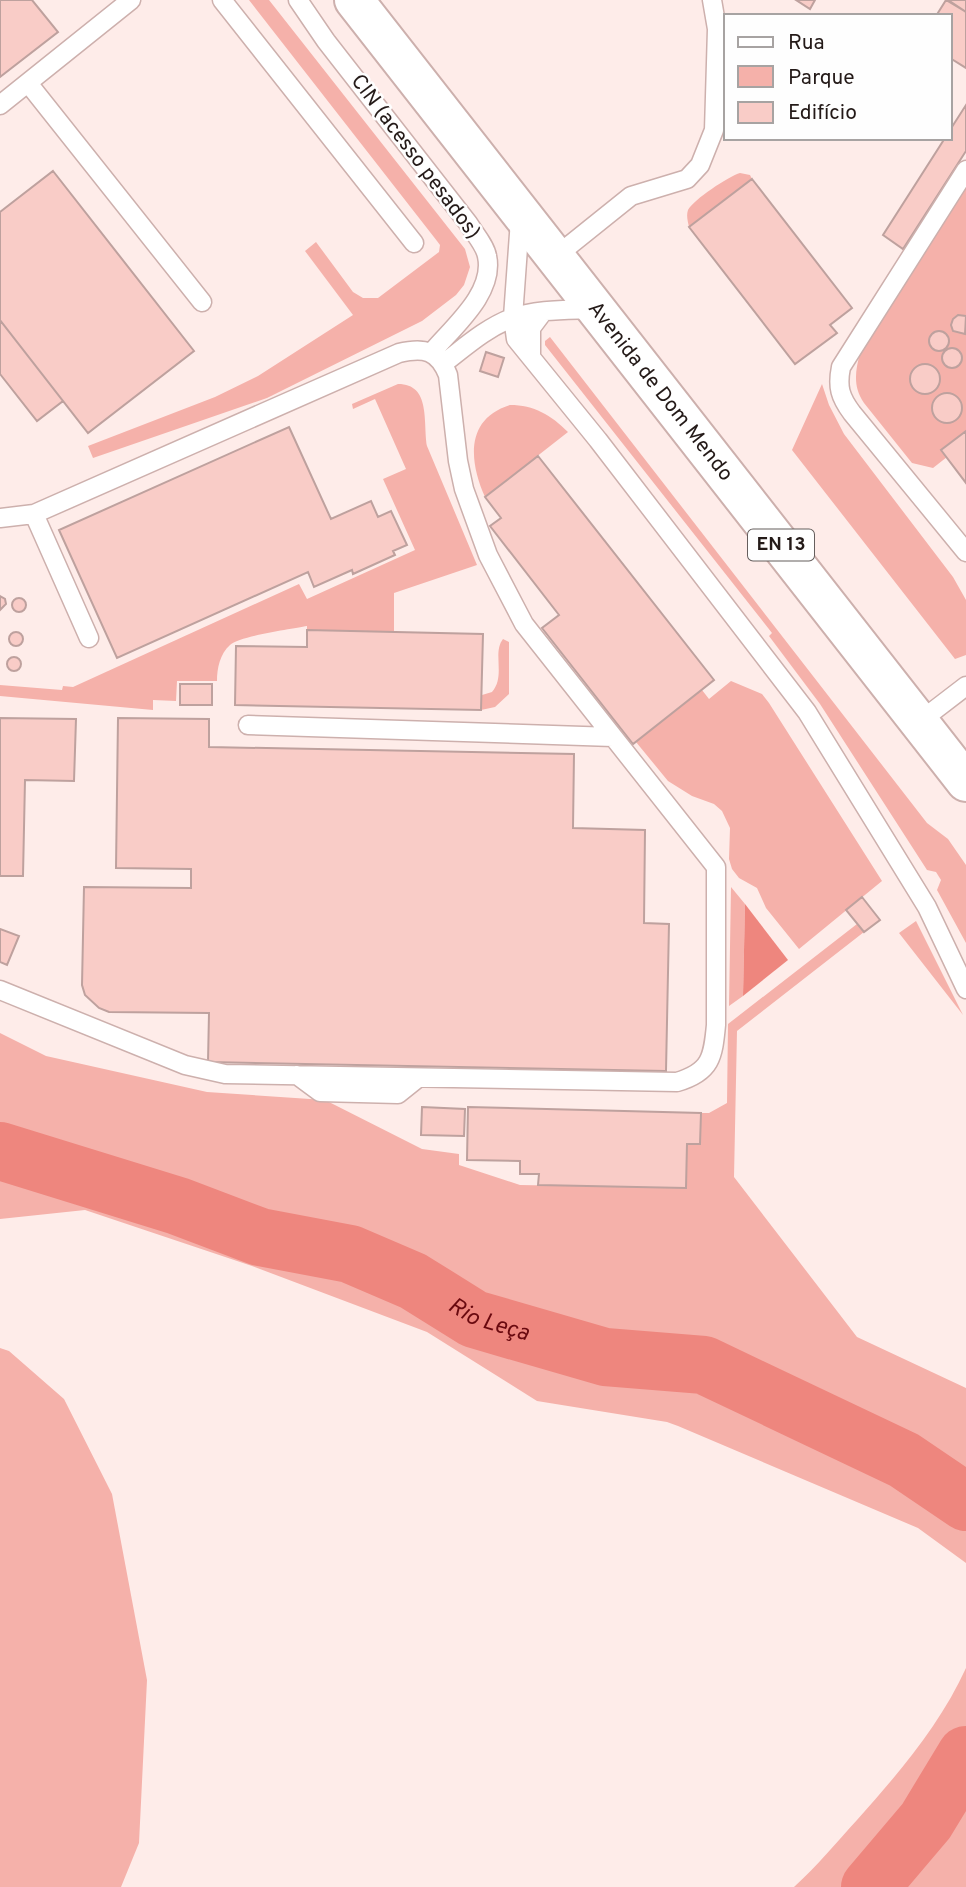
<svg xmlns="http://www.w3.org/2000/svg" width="966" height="1887" viewBox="0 0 966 1887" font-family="Overpass,sans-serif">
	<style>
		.green { fill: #f5b1aa }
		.water { fill: #ee867e }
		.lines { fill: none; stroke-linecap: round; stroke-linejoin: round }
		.river { stroke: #ee867e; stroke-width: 58 }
		.building { fill: #f9ccc7; stroke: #bea19e; stroke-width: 2 }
		.lane-casing { stroke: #cdb0ad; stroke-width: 21 }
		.primary-casing { stroke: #cdb0ad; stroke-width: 42 }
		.lane { stroke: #fff; stroke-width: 18 }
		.primary { stroke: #fff; stroke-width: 38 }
		.labels { text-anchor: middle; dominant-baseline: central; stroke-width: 5; stroke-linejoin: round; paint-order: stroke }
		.shield { fill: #fefefe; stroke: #655e5d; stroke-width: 2 }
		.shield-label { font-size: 19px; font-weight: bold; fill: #241a18 }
		.street-label { font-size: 21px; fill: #241a18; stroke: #fefefe }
		.water-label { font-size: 23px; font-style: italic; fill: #69090f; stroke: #fefefe }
	</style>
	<rect width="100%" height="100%" fill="#feece9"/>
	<path class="green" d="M249 0H269L465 249 470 267 464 285 456 295 422 321 267 398 93 458 88 446 215 397 258 376 353 315 305 251 316 242 353 292 363 298H378L439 252 440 245 437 241Z
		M740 173 750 175 752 179 689 227C688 222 686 216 688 210 693 200 729 176 740 173Z
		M966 187V431L941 450 947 457 933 468 912 463 864 403C853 387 855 372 860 353Z
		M550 337 927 823 948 839 966 865V943L937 890 941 880 936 872 927 870 820 704 769 636 772 633 545 345V341Z
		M398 384C431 384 423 422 427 446L477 565 394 593V632L307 630V626C292 629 239 636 230 645 220 654 217 668 217 681H177L176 701 153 700V710L0 696V685L62 690 63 686 73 687 299 584 307 599 415 550 383 479 406 469 375 399 353 409 352 404Z
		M822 384 829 405 844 434 953 577 966 600V655L955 659 792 450Z
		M510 405C534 405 551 415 568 432L485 497C469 461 465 419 510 405Z
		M503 639 509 642V694L495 707 481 710 482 695 492 692C506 676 492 653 503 639Z
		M731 681 762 694 769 703 882 881 799 949 766 908 757 888 739 878 732 869 729 859 730 828 722 811 714 804 692 796 668 781 636 742 702 690 709 699Z
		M731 887 745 904 743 996 729 1006Z
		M916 921 963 1015 899 933Z
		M857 924 864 932 737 1031 734 1177 857 1337 966 1388V1563L918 1528 678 1426 667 1422 537 1401 427 1332 252 1266 85 1210 0 1219V1033L46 1056 207 1092 325 1100 422 1149 459 1154V1165L520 1185 686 1188 687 1144H700L701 1113H709L727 1103 728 1024Z
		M0 1348 9 1351 64 1399 112 1494 147 1680 139 1843 121 1887H0Z
		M966 1668V1887H794C817 1866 836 1843 857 1820 898 1774 940 1725 966 1668Z"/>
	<path class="water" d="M745 904 788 960 743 996Z"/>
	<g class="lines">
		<g class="river">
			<path id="s1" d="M0 1151 178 1206 260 1237 350 1254 413 1281 474 1319 605 1357 704 1365 904 1460 966 1502"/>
			<path d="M870 1887 926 1821 966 1755"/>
		</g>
	</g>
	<path class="building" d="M0 0H32L58 32 0 77Z
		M796 0H815L810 9Z
		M946 0 966 12V68L950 58V16H936Z
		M948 0H966V12Z
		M966 105V151L903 249 883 235 945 138H950V130Z
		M53 171 194 351 88 433 0 320V212Z
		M752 179 852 308 830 325 837 333 795 364 689 227Z
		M958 315 966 316 965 334 953 331 951 325 953 319Z
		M0 320 63 401 37 421 0 374Z
		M929 341a10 10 0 1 1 20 0a10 10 0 1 1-20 0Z
		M942 358a10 10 0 1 1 20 0a10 10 0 1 1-20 0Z
		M486 352 504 358 498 377 480 371Z
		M910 379a15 15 0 1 1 30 0a15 15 0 1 1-30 0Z
		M932 408a15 15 0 1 1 30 0a15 15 0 1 1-30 0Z
		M289 427 331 519 371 501 378 517 391 511 407 545 393 551 395 555 353 574 352 570 314 587 308 572 117 658 59 530Z
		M966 431V483L941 450Z
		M538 456 714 680 633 744 542 628 559 615 490 526 501 518 485 497Z
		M0 596 5 599 6 604 0 610Z
		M12 605a7 7 0 1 1 14 0a7 7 0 1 1-14 0Z
		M307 630 483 634 481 710 235 705 236 646 307 647Z
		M9 639a7 7 0 1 1 14 0a7 7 0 1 1-14 0Z
		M7 664a7 7 0 1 1 14 0a7 7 0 1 1-14 0Z
		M180 684H212V705H180Z
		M0 718 76 719 74 781 25 780 23 876H0Z
		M118 718 209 719V747L574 754 573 828 645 830 644 923 669 924 666 1071 208 1062 209 1013 109 1012 99 1008 85 995 82 985 84 887 191 888V869L116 868Z
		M862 897 880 920 864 932 846 910Z
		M0 929 19 936 7 965 0 962Z
		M422 1107 465 1109 464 1136 421 1135Z
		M468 1107 701 1113 700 1144H687L686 1188 538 1185 539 1174H520V1161L467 1160Z"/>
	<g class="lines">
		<defs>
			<path id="lane" d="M222 0 414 243
				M298 0 326 41 468 223C474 233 485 245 487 256 495 293 453 327 432 352
				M28 83 202 302
				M0 105 131 0
				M966 170 841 367C837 387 840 397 852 413L966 552
				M520 220 513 317 516 339 598 440 807 712 927 907 966 989
				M555 257 631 196 687 179 700 165 714 130 717 29 712 0
				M531 355V328L543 312
				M444 363C465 347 486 328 512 318 536 309 567 310 593 309
				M34 514 89 638
				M0 518 34 514 399 353C424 347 438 350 448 375L458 461 464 489 488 555 524 624 716 867V1025C713 1057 711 1072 677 1082L225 1074 185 1065 0 990
				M919 722 966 686
				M248 725 613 737
				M297 1075 320 1092 398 1094 418 1078"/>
			<g id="primary">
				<path id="s2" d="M354 0 966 782"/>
			</g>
		</defs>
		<use href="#lane" class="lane-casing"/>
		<use href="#primary" class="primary-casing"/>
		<use href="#lane" class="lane"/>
		<use href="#primary" class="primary"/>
	</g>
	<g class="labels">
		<rect class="shield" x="748" y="529.5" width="66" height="31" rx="5"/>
		<g class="shield-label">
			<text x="781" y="545">EN 13</text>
		</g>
		<g class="street-label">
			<text transform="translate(415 157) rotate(53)">CIN (acesso pesados)</text>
			<text stroke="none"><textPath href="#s2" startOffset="497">Avenida de Dom Mendo</textPath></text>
		</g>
		<g class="water-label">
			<text stroke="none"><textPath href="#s1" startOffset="520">Rio Leça</textPath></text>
		</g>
	</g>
	<rect x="724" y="14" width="228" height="126" fill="#fefefe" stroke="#a7a3a2" stroke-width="2"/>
	<rect x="738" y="37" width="35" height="10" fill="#ffffff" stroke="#a7a3a2" stroke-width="2"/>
	<text x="788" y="49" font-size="21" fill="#241a18">Rua</text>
	<rect x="738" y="66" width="35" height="21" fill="#f5b1aa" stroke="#a7a3a2" stroke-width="2"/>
	<text x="788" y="84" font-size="21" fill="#241a18">Parque</text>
	<rect x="738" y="102" width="35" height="21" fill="#f9ccc7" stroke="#a7a3a2" stroke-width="2"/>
	<text x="788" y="119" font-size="21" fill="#241a18">Edifício</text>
</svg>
